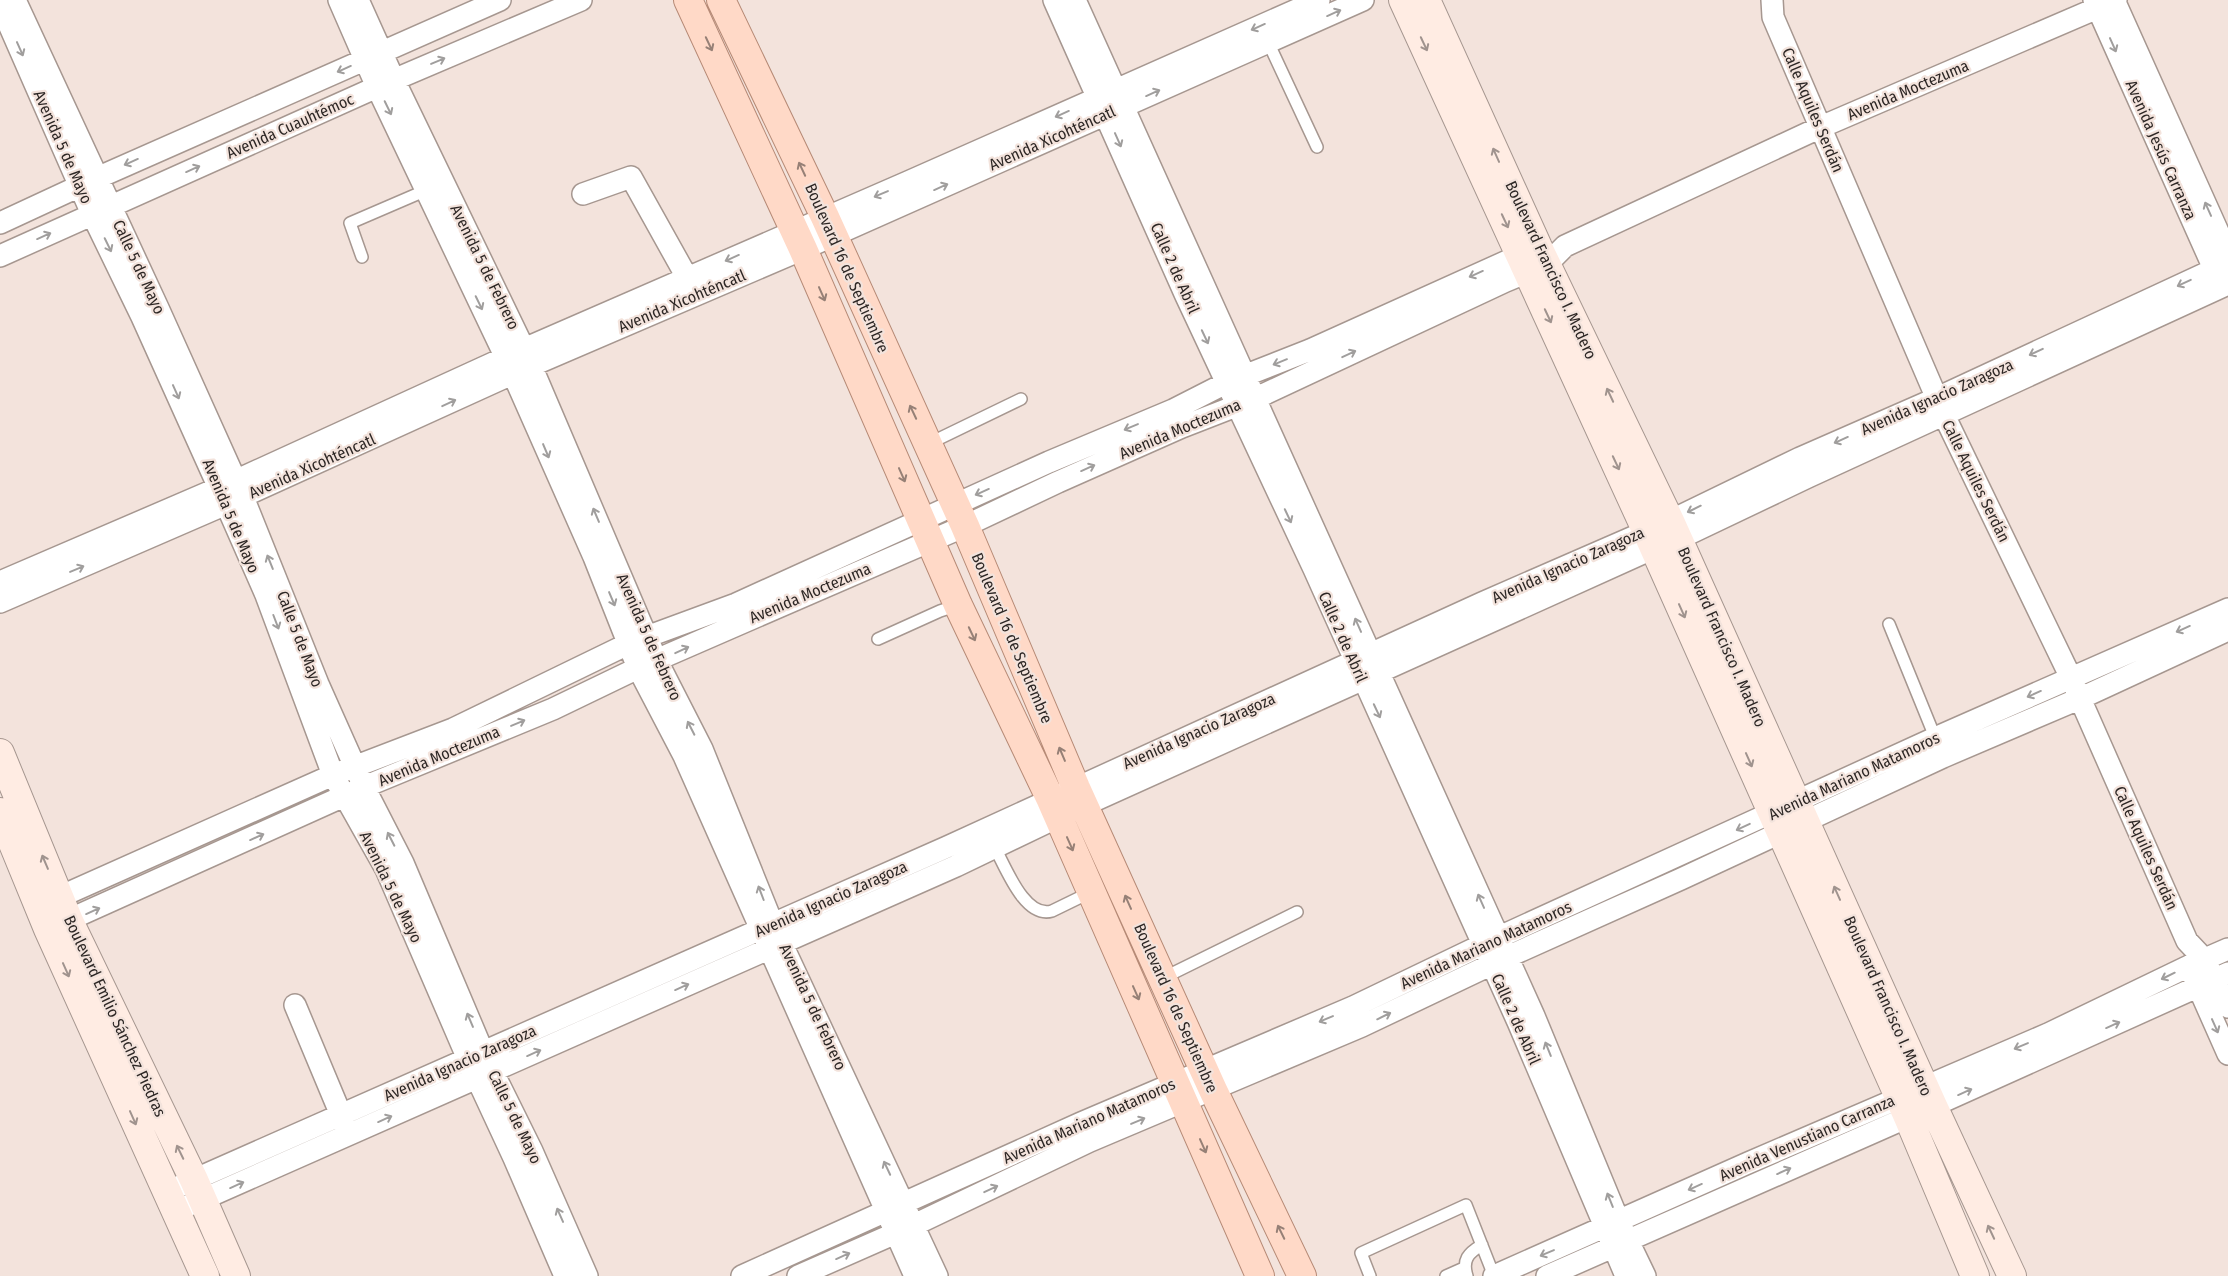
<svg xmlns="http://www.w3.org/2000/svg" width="2228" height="1276" viewBox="0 0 2228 1276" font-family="'Fira Sans Condensed',sans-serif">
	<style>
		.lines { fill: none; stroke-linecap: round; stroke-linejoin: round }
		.service-casing { stroke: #a69790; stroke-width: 14 }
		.minor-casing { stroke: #a69790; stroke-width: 24 }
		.secondary-casing { stroke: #a69790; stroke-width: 30 }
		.primary-casing { stroke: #b68a76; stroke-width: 30 }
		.service { stroke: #fff; stroke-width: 11 }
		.minor { stroke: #fff; stroke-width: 21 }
		.secondary { stroke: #ffece3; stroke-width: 28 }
		.primary { stroke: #ffd9c7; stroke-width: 28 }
		.oneway { stroke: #a09e9d }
		.oneway2 { stroke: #968076 }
		.oneway3 { stroke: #a0938e }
		.labels { text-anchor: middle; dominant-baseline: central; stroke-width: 4.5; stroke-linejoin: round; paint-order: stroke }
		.street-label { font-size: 16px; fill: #2d2725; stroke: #f3e3dc }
	</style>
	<rect width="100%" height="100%" fill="#f3e3dc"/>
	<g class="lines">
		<defs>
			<path id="service" d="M1268 42 1317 147
				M362 257 350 223 429 189
				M928 444 1021 399
				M1889 624 1937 742
				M878 639 940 611 958 605
				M995 848C1006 868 1025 919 1052 911L1091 892
				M1163 978 1297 912
				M1370 1276 1361 1253 1466 1205 1494 1276
				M1446 1276 1464 1268
				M1467 1276C1462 1260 1468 1253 1482 1245"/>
			<path id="minor" d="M15 0 158 308 243 497 318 684 364 787 403 863 483 1052 532 1151 587 1276
				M339 0 377 87 506 358 594 557 638 668 684 756 915 1276
				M358 0 394 80 524 349 657 661 702 749 773 925 937 1276
				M1054 0 1186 296 1314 569 1518 1022 1626 1276
				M1075 0 1534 1016 1619 1222 1645 1276
				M1772 0 1773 17 1944 415 2071 678 2187 941 2204 959 2228 1007
				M2094 0 2219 280
				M2114 0 2228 254
				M0 4 92 214 142 317 219 488 266 595 333 775 386 869 468 1059 514 1158 565 1276
				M583 194 631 177 694 290
				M0 223 97 178 500 0
				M0 256 377 87 581 0
				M0 582 235 481 524 349 908 182 1319 0
				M0 602 226 504 512 374 803 249 1363 0
				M46 903 333 775 453 729 630 643 736 604 1049 462 1173 410 1226 383 1310 350 1534 249
				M55 926 364 787 553 709 638 668 965 526 1058 482 1182 427 1254 399 1506 281 1547 264 1565 246 1821 127 2116 0
				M2193 975 2228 1054
				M295 1005 346 1127
				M180 1186 947 847 1482 603 1670 521 1800 458 1937 398 2228 263
				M176 1211 956 866 1058 817 1654 548 1678 539 1808 477 2228 284
				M742 1276 1081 1123 1353 1007 1482 945 1935 738 2228 609
				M798 1276 914 1225 1090 1141 1362 1026 1507 957 1681 879 1943 757 2081 698 2228 630
				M1494 1276 1748 1163 2048 1034 2189 966 2228 949
				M1547 1276 1933 1106 2228 973"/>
			<path id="secondary" d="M1403 0 1646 530 1908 1117 1975 1276
				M1426 0 1538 247 1670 521 1933 1106 2012 1276
				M0 753 69 921 194 1180 236 1276
				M0 812 48 929 205 1276"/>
			<path id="primary" d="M688 0 803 249 958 605 1051 800 1260 1276
				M721 0 825 217 965 526 1076 788 1213 1090 1302 1276"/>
		</defs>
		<use href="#service" class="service-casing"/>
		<use href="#minor" class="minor-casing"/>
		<use href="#secondary" class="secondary-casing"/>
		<use href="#primary" class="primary-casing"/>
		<use href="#service" class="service"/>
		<use href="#minor" class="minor"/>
		<use href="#secondary" class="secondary"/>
		<use href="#primary" class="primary"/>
	</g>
	<defs><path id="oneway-shaft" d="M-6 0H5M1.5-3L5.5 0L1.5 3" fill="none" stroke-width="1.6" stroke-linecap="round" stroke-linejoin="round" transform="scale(1.25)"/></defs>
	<g class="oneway">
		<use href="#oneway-shaft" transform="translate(1334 13) rotate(-24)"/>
		<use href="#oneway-shaft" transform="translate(1258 27) rotate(156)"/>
		<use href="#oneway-shaft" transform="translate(2113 45) rotate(66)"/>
		<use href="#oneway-shaft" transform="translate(20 49) rotate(66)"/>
		<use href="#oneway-shaft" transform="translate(438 61) rotate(-23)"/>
		<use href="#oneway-shaft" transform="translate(344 69) rotate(156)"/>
		<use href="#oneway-shaft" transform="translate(1153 93) rotate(-24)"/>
		<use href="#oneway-shaft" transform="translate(388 108) rotate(64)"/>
		<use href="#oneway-shaft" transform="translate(1062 114) rotate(156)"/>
		<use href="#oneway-shaft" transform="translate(1118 140) rotate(66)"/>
		<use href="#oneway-shaft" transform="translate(131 162) rotate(156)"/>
		<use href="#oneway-shaft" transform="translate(193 169) rotate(-24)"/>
		<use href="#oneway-shaft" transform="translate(941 187) rotate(-24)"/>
		<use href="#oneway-shaft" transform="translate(881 194) rotate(157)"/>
		<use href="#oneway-shaft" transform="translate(2208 209) rotate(-114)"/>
		<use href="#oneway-shaft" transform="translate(44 236) rotate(-24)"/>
		<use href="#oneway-shaft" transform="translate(108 245) rotate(64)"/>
		<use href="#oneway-shaft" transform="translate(732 258) rotate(156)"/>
		<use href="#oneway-shaft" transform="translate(1476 274) rotate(156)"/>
		<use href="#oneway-shaft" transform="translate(2184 283) rotate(155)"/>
		<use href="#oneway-shaft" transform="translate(479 303) rotate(64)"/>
		<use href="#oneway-shaft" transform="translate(1205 337) rotate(65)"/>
		<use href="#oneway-shaft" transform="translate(2036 352) rotate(155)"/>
		<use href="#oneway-shaft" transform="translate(1349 354) rotate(-25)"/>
		<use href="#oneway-shaft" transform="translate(1280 362) rotate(158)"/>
		<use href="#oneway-shaft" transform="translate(176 392) rotate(66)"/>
		<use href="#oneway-shaft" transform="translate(449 403) rotate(-25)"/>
		<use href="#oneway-shaft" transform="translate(1131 427) rotate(157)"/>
		<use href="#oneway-shaft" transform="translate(1841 440) rotate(156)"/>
		<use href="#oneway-shaft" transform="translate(546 451) rotate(67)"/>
		<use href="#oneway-shaft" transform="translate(1088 468) rotate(-24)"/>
		<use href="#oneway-shaft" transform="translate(982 492) rotate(156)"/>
		<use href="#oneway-shaft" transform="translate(1694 509) rotate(154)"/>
		<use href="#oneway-shaft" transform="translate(596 515) rotate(-113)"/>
		<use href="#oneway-shaft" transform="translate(1288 516) rotate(65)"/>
		<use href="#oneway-shaft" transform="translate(270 562) rotate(-112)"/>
		<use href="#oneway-shaft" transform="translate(77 569) rotate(-23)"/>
		<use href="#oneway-shaft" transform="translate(612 599) rotate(67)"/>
		<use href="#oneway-shaft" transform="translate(276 622) rotate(69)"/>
		<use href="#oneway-shaft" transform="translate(1358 625) rotate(-114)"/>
		<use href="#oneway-shaft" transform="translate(2183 629) rotate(156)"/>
		<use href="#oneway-shaft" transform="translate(682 650) rotate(-25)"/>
		<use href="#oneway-shaft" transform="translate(2034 694) rotate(156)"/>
		<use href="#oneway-shaft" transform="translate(1377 711) rotate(65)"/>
		<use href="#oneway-shaft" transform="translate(518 723) rotate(-23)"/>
		<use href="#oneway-shaft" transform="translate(691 728) rotate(-117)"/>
		<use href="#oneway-shaft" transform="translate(1743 827) rotate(155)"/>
		<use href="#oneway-shaft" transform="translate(257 837) rotate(-24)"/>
		<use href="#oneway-shaft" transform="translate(391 839) rotate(-117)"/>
		<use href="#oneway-shaft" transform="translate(761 893) rotate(-111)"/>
		<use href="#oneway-shaft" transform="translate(1481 901) rotate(-114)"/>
		<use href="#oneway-shaft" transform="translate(93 911) rotate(-24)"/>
		<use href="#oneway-shaft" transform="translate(2168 976) rotate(154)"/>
		<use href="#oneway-shaft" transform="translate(682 987) rotate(-24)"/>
		<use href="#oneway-shaft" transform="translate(1384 1016) rotate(-26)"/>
		<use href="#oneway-shaft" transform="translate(1326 1019) rotate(157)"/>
		<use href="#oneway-shaft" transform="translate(470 1020) rotate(-113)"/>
		<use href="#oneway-shaft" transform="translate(2113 1025) rotate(-24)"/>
		<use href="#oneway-shaft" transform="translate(2215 1026) rotate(66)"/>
		<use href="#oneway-shaft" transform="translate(2021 1046) rotate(157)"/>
		<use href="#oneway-shaft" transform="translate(1548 1049) rotate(-112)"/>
		<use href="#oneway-shaft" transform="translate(534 1053) rotate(-24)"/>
		<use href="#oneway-shaft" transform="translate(1965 1092) rotate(-24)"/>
		<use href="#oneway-shaft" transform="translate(385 1119) rotate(-24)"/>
		<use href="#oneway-shaft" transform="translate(1138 1121) rotate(-23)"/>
		<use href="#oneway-shaft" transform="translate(887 1168) rotate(-115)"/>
		<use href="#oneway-shaft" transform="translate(1784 1171) rotate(-24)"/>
		<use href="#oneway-shaft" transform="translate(237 1185) rotate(-24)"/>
		<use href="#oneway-shaft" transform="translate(1695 1187) rotate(156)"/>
		<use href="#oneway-shaft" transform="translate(991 1189) rotate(-25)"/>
		<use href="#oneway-shaft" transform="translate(1610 1200) rotate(-112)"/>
		<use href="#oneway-shaft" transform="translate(560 1215) rotate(-114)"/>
		<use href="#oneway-shaft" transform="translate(1547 1253) rotate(157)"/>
		<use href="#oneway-shaft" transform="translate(843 1256) rotate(-24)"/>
	</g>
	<g class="oneway2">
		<use href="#oneway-shaft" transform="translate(709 44) rotate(65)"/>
		<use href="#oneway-shaft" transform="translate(802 169) rotate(-115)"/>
		<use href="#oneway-shaft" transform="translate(822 294) rotate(66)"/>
		<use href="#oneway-shaft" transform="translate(913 412) rotate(-115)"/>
		<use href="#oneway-shaft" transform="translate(902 475) rotate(66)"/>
		<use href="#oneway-shaft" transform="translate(972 634) rotate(65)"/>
		<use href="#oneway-shaft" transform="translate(1062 754) rotate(-113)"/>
		<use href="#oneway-shaft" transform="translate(1070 844) rotate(66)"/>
		<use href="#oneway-shaft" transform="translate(1128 902) rotate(-114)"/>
		<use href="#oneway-shaft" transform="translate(1136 993) rotate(66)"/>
		<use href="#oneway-shaft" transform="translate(1203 1146) rotate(66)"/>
		<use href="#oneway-shaft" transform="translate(1281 1232) rotate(-116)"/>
	</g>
	<g class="oneway3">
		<use href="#oneway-shaft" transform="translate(1424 44) rotate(65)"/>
		<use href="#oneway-shaft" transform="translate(1496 155) rotate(-114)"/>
		<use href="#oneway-shaft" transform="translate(1505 221) rotate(65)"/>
		<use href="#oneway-shaft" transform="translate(1548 316) rotate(65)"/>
		<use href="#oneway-shaft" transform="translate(1610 395) rotate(-115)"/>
		<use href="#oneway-shaft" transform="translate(1616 463) rotate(65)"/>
		<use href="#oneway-shaft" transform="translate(1682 611) rotate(66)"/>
		<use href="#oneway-shaft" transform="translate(1749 760) rotate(66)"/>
		<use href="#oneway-shaft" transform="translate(45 862) rotate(-113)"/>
		<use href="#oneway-shaft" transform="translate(1837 893) rotate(-114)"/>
		<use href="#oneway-shaft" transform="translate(66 970) rotate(66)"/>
		<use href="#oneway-shaft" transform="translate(133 1118) rotate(66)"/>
		<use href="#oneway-shaft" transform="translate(180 1152) rotate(-116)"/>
		<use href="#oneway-shaft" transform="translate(1991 1232) rotate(-115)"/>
	</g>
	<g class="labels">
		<g class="street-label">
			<text transform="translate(1908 90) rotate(-23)">Avenida Moctezuma</text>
			<text transform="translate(1813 110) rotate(67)">Calle Aquiles Serdán</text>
			<text transform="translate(290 126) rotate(-24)">Avenida Cuauhtémoc</text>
			<text transform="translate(1052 138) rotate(-24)">Avenida Xicohténcatl</text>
			<text transform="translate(63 147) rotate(66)">Avenida 5 de Mayo</text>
			<text transform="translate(2161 150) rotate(66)">Avenida Jesús Carranza</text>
			<text transform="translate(139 267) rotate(65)">Calle 5 de Mayo</text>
			<text transform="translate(485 267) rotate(64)">Avenida 5 de Febrero</text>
			<text transform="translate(847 268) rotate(66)">Boulevard 16 de Septiembre</text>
			<text transform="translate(1175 268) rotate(66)">Calle 2 de Abril</text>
			<text transform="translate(1551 270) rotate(65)">Boulevard Francisco I. Madero</text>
			<text transform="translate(682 301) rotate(-23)">Avenida Xicohténcatl</text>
			<text transform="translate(1937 397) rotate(-24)">Avenida Ignacio Zaragoza</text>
			<text transform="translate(1180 429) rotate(-23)">Avenida Moctezuma</text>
			<text transform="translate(312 466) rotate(-24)">Avenida Xicohténcatl</text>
			<text transform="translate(1976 481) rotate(64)">Calle Aquiles Serdán</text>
			<text transform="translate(231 516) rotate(67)">Avenida 5 de Mayo</text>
			<text transform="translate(1568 565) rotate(-24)">Avenida Ignacio Zaragoza</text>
			<text transform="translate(810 593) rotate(-23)">Avenida Moctezuma</text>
			<text transform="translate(649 637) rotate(66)">Avenida 5 de Febrero</text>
			<text transform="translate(1343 637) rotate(66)">Calle 2 de Abril</text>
			<text transform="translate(1722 637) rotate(66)">Boulevard Francisco I. Madero</text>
			<text transform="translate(1012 638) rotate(67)">Boulevard 16 de Septiembre</text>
			<text transform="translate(300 639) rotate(69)">Calle 5 de Mayo</text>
			<text transform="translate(1199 731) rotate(-24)">Avenida Ignacio Zaragoza</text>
			<text transform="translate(439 756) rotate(-23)">Avenida Moctezuma</text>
			<text transform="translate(1854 776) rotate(-25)">Avenida Mariano Matamoros</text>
			<text transform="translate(2146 848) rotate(66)">Calle Aquiles Serdán</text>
			<text transform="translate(391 887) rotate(64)">Avenida 5 de Mayo</text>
			<text transform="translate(831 899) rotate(-24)">Avenida Ignacio Zaragoza</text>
			<text transform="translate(1486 945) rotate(-25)">Avenida Mariano Matamoros</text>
			<text transform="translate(1888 1006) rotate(66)">Boulevard Francisco I. Madero</text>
			<text transform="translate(813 1007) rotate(65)">Avenida 5 de Febrero</text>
			<text transform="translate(1176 1008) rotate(66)">Boulevard 16 de Septiembre</text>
			<text transform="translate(115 1016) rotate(65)">Boulevard Emilio Sánchez Piedras</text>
			<text transform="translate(1516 1019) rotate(66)">Calle 2 de Abril</text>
			<text transform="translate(460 1063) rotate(-24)">Avenida Ignacio Zaragoza</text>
			<text transform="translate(515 1117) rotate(64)">Calle 5 de Mayo</text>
			<text transform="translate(1089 1121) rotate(-24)">Avenida Mariano Matamoros</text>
			<text transform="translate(1807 1138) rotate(-24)">Avenida Venustiano Carranza</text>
		</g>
	</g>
</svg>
